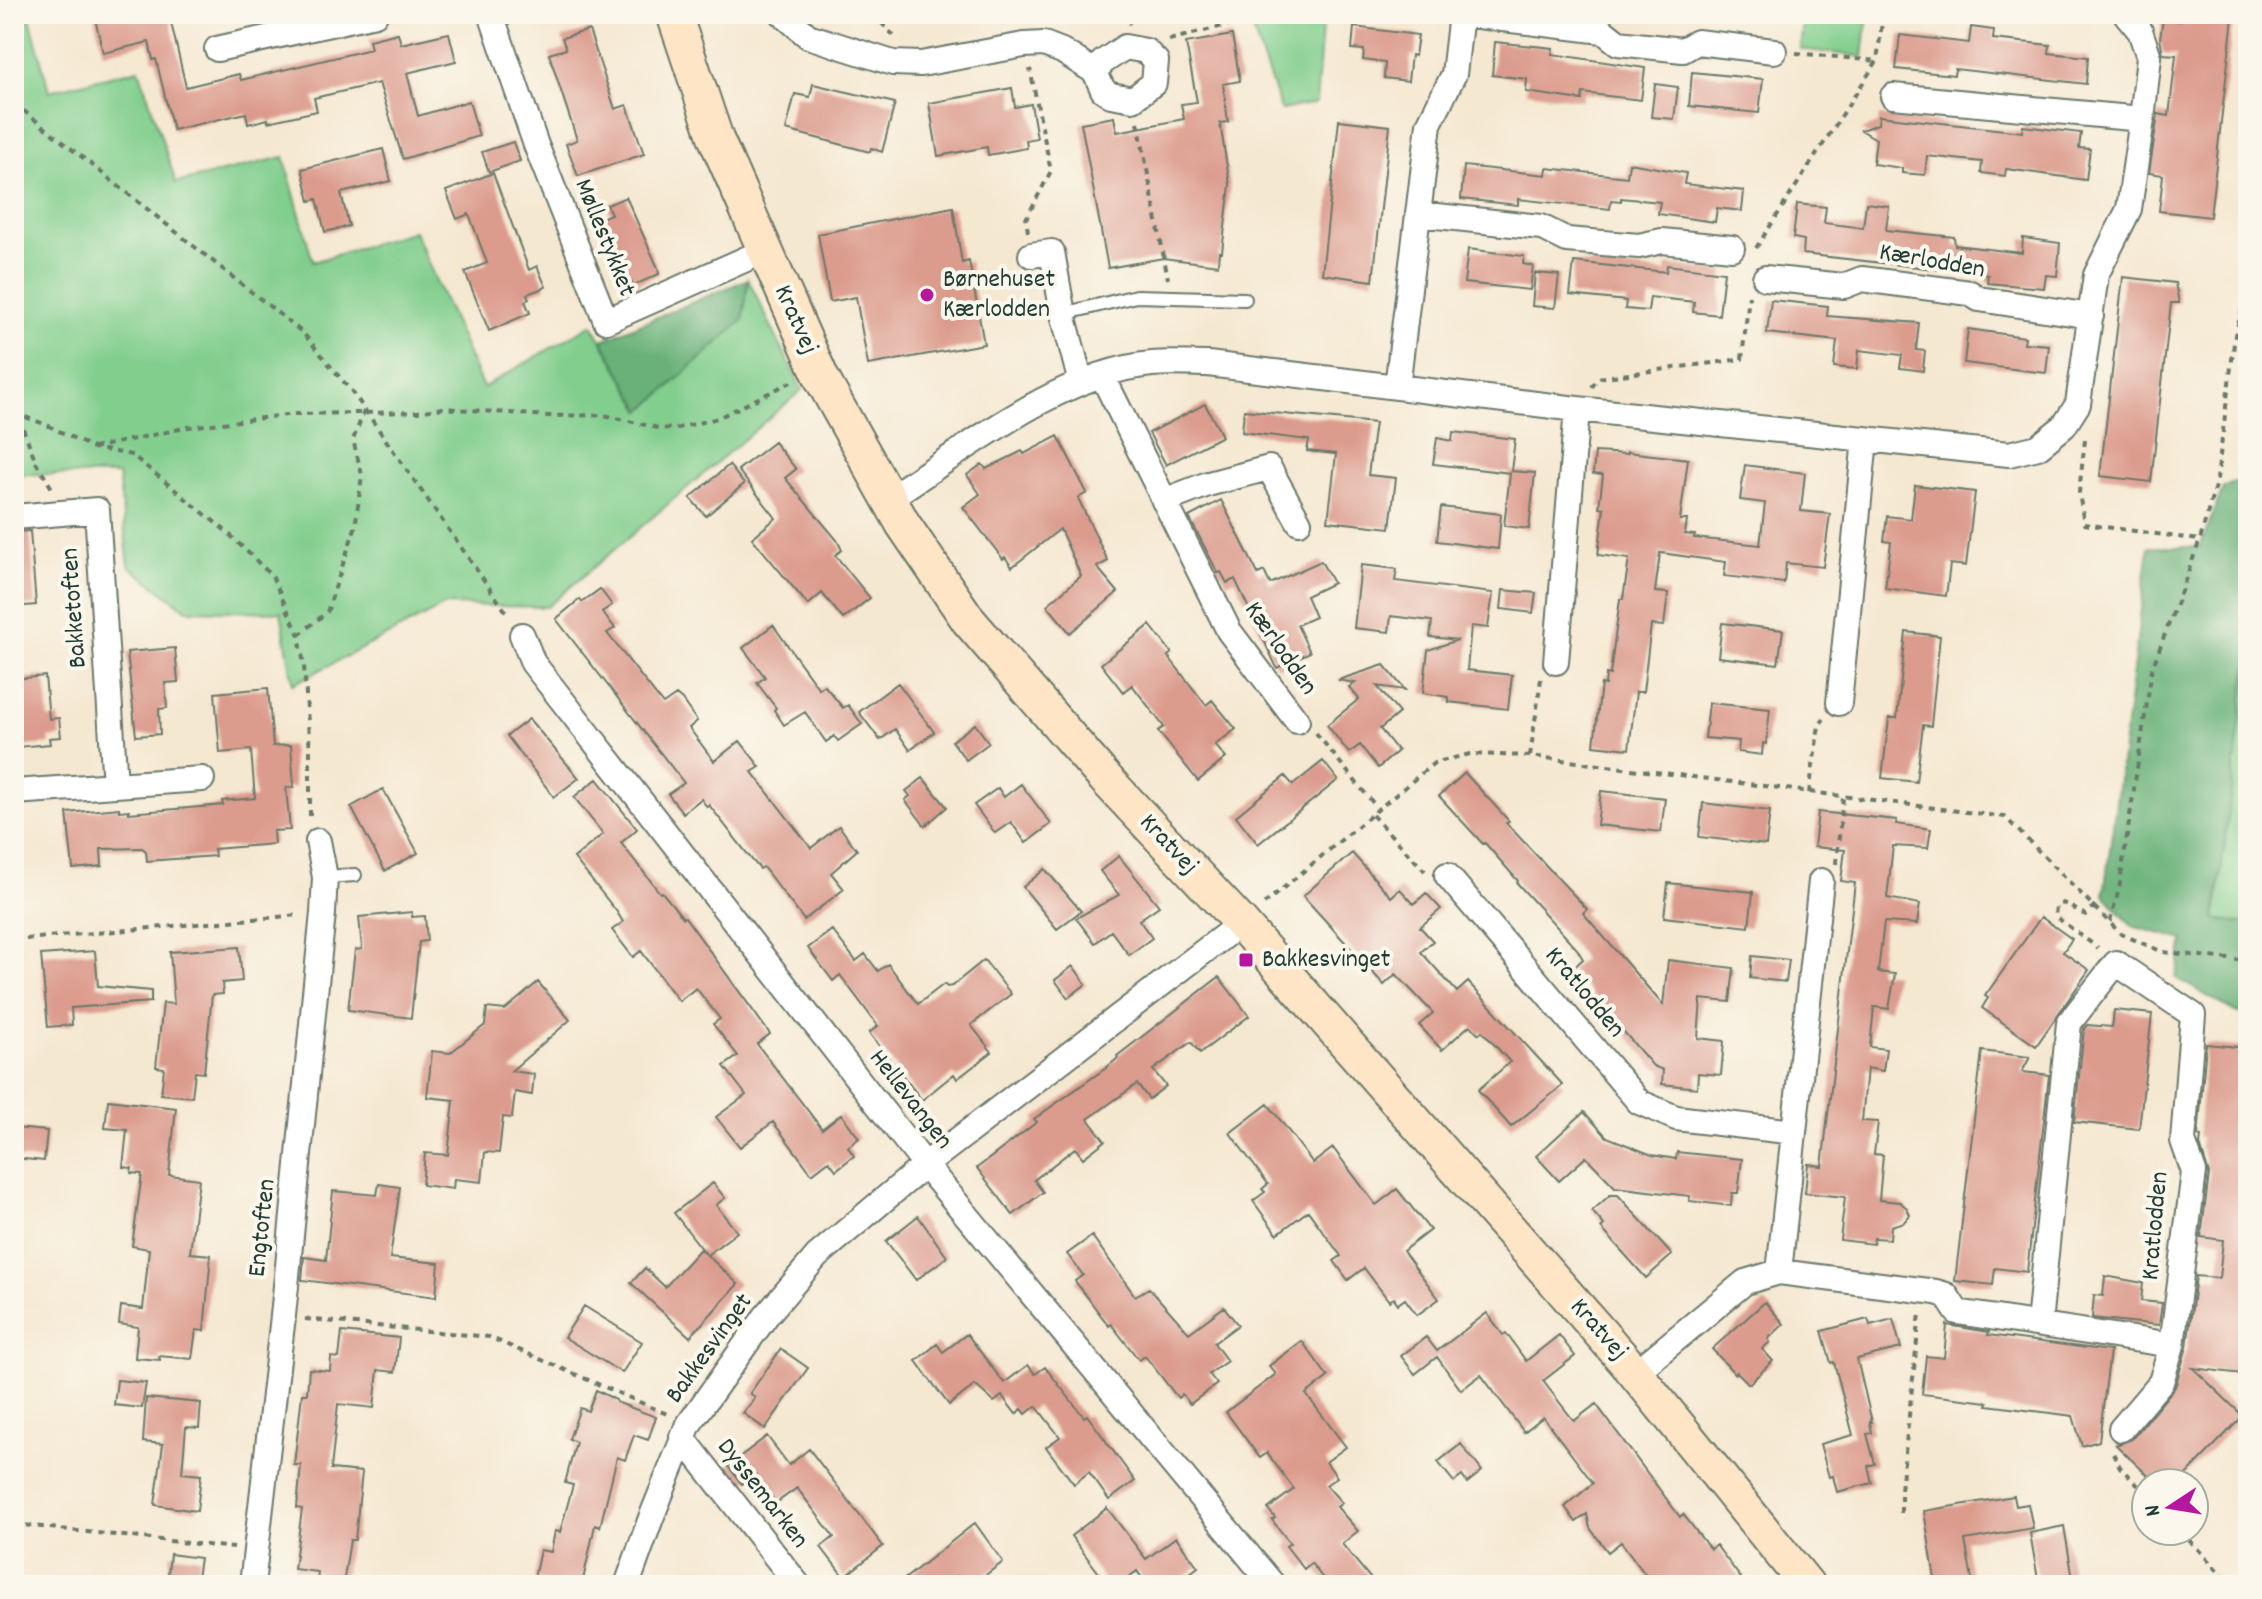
<svg xmlns="http://www.w3.org/2000/svg" width="2262" height="1599" viewBox="0 0 2262 1599" font-family="Dekko,sans-serif">
	<style>
		.green { fill: #81ce8d; stroke: #508660; stroke-width: 2 }
		.forest { fill: #68b178; stroke: #447756; stroke-width: 2 }
		.building { fill: #db9b8d }
		.lines { fill: none; stroke-linecap: round; stroke-linejoin: round }
		.lane-casing { stroke: #6a796b; stroke-width: 16 }
		.street-casing { stroke: #6a796b; stroke-width: 28 }
		.secondary-casing { stroke: #6a796b; stroke-width: 38 }
		.path { stroke: #6a796b; stroke-width: 4; stroke-dasharray: 6 6; stroke-linecap: butt }
		.lane { stroke: #fff; stroke-width: 12 }
		.street { stroke: #fff; stroke-width: 24 }
		.secondary { stroke: #fee5c5; stroke-width: 34 }
		.poi-dot { fill: #b5179e; stroke: #fbf7ec; stroke-width: 3 }
		.labels { text-anchor: middle; dominant-baseline: central; stroke-width: 8; stroke-linejoin: round; paint-order: stroke }
		.street-label { font-size: 26px; fill: #1f3d34; stroke: #fbf7ec }
		.poi-label { font-size: 26px; fill: #1f3d34; stroke: #fbf7ec; text-anchor: start }
	</style>
	<rect width="100%" height="100%" fill="#fbf7ec"/>
	<filter id="ink" filterUnits="userSpaceOnUse"><feTurbulence type="fractalNoise" baseFrequency=".0125" numOctaves="2"/><feDisplacementMap in="SourceGraphic" scale="16" xChannelSelector="R" yChannelSelector="G"/><feConvolveMatrix kernelMatrix="1 2 1 2 8 2 1 2 1" color-interpolation-filters="sRGB"/></filter>
	<filter id="wash" filterUnits="userSpaceOnUse"><feTurbulence type="fractalNoise" baseFrequency=".006" numOctaves="4" result="noise"/><feDisplacementMap in="SourceGraphic" scale="32" xChannelSelector="R" yChannelSelector="G"/><feGaussianBlur stdDeviation="1.8" result="paint"/><feColorMatrix in="noise" values="0 0 0 0 0 0 0 0 0 0 0 0 0 0 0 0 0 1.4 0 .05"/><feComposite in="paint" operator="in"/></filter>
	<g filter="url(#wash)">
		<rect width="100%" height="100%" fill="#f5e8d1"/>
		<path class="green" d="M14 14H37L30 17 49 91 139 69 176 183 284 157 313 262 414 231 483 388 592 324 642 411 743 320 748 279 802 390 547 607 446 605 293 684 281 612 187 610 129 566 118 475 14 474Z
			M1247 14H1323L1316 103 1281 110Z
			M1804 14H1868L1863 57 1800 49Z
			M2248 659V924L2215 920Z"/>
		<path class="forest" d="M748 279 743 320 642 411 602 340Z
			M2248 476V659L2215 919 2248 924V1015L2235 1012 2176 978 2184 940 2132 926 2104 895 2149 547H2200L2223 488Z"/>
		<g id="blocks">
			<path class="building" d="M94 14H169L186 87 239 74 241 80 371 49 369 40 398 33 401 44 449 33 456 61 407 73 418 116 469 101 479 136 403 159 379 83 314 98 317 111 268 122V119L248 124 246 113 173 130 156 59 153 60 149 42 103 53Z
				M2181 14 2233 18 2210 217 2159 211 2163 175 2149 173 2158 114 2169 116 2176 55 2163 54 2160 38 2163 18 2180 21Z
				M1354 27 1418 35 1415 56 1411 55 1408 81 1384 78 1385 63 1363 60 1364 50 1352 49Z
				M1971 27 1994 30 1993 39 2050 45 2049 53 2088 57 2086 84 1955 69 1954 75 1896 69 1900 35 1969 43Z
				M589 30 615 109 627 105 644 154 578 176 566 144 577 140 549 54 566 49 562 38Z
				M1232 35 1240 81 1223 84 1228 122 1220 123 1230 185 1222 252H1219L1218 265 1163 258 1108 268 1081 123 1114 117 1117 132 1184 119 1181 104 1197 102 1186 43Z
				M1495 42 1553 48 1552 54 1645 68 1641 100 1583 93 1582 100 1526 92 1527 79 1492 75Z
				M1692 72 1763 79 1759 113 1689 106Z
				M813 84 895 103 882 152 871 148 870 152 786 130 795 94 810 97Z
				M1655 84 1678 87 1674 119 1651 117Z
				M1012 88 1015 107 1031 104 1037 138 1026 140 1027 148 988 155 987 147 938 156 929 103Z
				M1879 116 2022 132 2023 126 2081 133 2079 148 2090 149 2086 180 2006 169 2005 176 1981 173 1982 162 1927 156 1925 175 1902 173V168L1873 164 1876 139 1861 130 1878 124Z
				M1339 120 1390 126 1373 281 1322 274Z
				M513 142 520 161 489 172 482 152Z
				M383 149 391 181 341 193 349 226 325 232 317 199 310 201 302 169Z
				M1629 163 1686 173 1684 184 1744 191 1742 211 1717 208 1715 222 1658 214 1660 202 1621 198V201L1611 200 1610 209 1518 199V205L1461 199 1464 166 1546 175 1547 168 1627 177Z
				M493 173 529 270 537 266 546 287 527 294 529 299 525 301 530 313 489 331 465 272 487 263 469 214 457 219 446 191Z
				M626 197 658 268 659 274 633 286 631 281 627 282 599 219 611 214 607 205Z
				M1866 203 1889 206 1886 230 1954 237 1955 245 2022 253 2023 238 2060 243 2057 276 2046 275 2044 288 1987 283 1988 275 1803 254 1804 240 1793 238 1797 204 1826 207 1824 223 1863 228Z
				M953 207 962 263 969 261 984 344 868 365 856 297 830 302 818 234Z
				M1468 249 1524 256 1523 264 1533 266 1530 290 1464 283Z
				M1574 262 1657 271 1666 272 1667 265 1724 272 1719 315 1693 312 1694 302 1650 297 1648 311 1625 309 1626 301 1570 295Z
				M1535 273 1559 275 1555 308 1532 306Z
				M2123 277 2175 283 2179 303H2171L2151 482 2100 476Z
				M1771 300 1828 306 1827 316 1919 323 1916 350 1925 351 1923 371 1900 368 1902 355 1859 350 1857 369 1834 367 1837 341 1767 333Z
				M1968 329 2025 337 2024 343 2049 345 2046 373 1964 363Z
				M1205 404 1222 436 1166 465 1149 433Z
				M1244 410 1375 423 1368 475 1396 478 1390 528 1328 521 1336 454 1307 451 1309 440 1242 432Z
				M1453 432 1515 439 1511 471 1535 473 1529 529 1504 526 1510 473 1433 464 1437 438 1452 441Z
				M1058 436 1087 493 1078 498 1108 561 1097 567 1118 592 1070 633 1047 605 1081 576 1060 529 1012 567 1005 557 1003 559 963 507 980 494 967 475 982 464 986 469 1022 451 1024 454Z
				M774 442 796 469 785 478 837 540 842 550 835 555 870 598 843 619 822 593 808 605 752 538 776 518 738 470Z
				M1595 452 1627 454V452L1688 459 1680 520H1687L1685 534 1695 535 1694 538 1760 545 1765 503 1740 500 1745 465 1805 473 1801 511 1830 514 1823 567 1786 563 1784 583 1724 576 1726 562 1660 553 1655 592 1668 593 1664 626 1651 625 1643 692H1636L1629 749 1594 745 1601 684 1605 685 1606 674 1610 675 1620 599H1623L1629 559 1598 555 1604 508 1599 507 1603 475 1593 474Z
				M729 465 744 484 706 516 690 498Z
				M1915 485 1975 492 1966 566 1950 564 1946 596 1885 588 1891 542 1884 541 1887 516 1911 519Z
				M1221 500 1258 574 1264 571 1270 584 1321 561 1333 583 1306 596 1315 617 1297 625 1310 652 1277 668 1235 579 1227 583 1221 572 1218 573 1189 517Z
				M1441 507 1501 514 1498 549 1437 541Z
				M30 531 36 605 14 607V532Z
				M1361 565 1397 569 1395 581 1493 593 1488 628 1471 626 1467 670 1512 675 1508 709 1449 702V697L1423 693 1428 650 1458 640 1430 637 1432 621 1391 616 1389 632 1354 628Z
				M600 589 612 605 602 612 615 628 607 633 663 704 676 695 682 700 697 721 689 728 714 761 740 741 760 767 752 772 811 848 839 826 857 850 831 873 844 889 804 920 763 867 760 869 753 861 709 805 707 807 701 799 683 813 668 794 684 783 556 619 580 599 582 602Z
				M1503 590 1536 593 1533 613 1501 609Z
				M1722 623 1783 630 1778 664 1718 657Z
				M773 625 819 689 824 685 843 708 848 705 862 724 838 741 834 736 826 742 805 712 784 725 774 710 776 708 757 683 765 677 743 648Z
				M1150 625 1172 653 1168 656 1206 705 1212 700 1236 729 1215 745 1226 758 1198 781 1158 731 1164 727 1132 685 1123 692 1101 664Z
				M1906 632 1940 636 1931 726 1923 725 1916 782 1882 778 1889 718H1897Z
				M175 648 178 682 165 683 167 708 159 709 160 734 136 736 127 652Z
				M1384 665 1405 690 1377 686 1399 713 1380 729 1398 751 1378 768 1360 745 1349 753 1327 725 1359 699 1349 687 1355 683 1338 680Z
				M45 676 49 719 59 718 61 737 49 738 50 744 17 747 14 679Z
				M898 683 934 732 910 750 895 729 880 740 859 712Z
				M268 688 273 746 291 745 294 787 286 788 290 830 273 831 274 844 214 849 215 856 147 861 146 851 142 848 101 849 102 866 73 869 67 813 119 808V811L129 810V813L223 805 222 801 255 798 251 750 220 753 215 693Z
				M1709 703 1770 709 1766 744 1763 743 1762 755 1738 752 1739 741 1705 738Z
				M529 719 579 778 554 797 507 736Z
				M975 724 989 743 966 760 952 741Z
				M1323 761 1338 780 1258 844 1236 816 1285 776 1293 785Z
				M1465 773 1509 821 1506 823 1587 909 1583 913 1663 1005 1668 960 1734 968 1730 1002 1701 999 1698 1038 1724 1041 1721 1075 1698 1073 1697 1088 1662 1084 1663 1070 1653 1066 1571 970 1583 959 1577 949 1517 883 1518 881 1485 843 1483 844 1439 796Z
				M923 778 947 807 925 826 905 800 910 796 906 791Z
				M597 779 637 829 621 843 660 893 662 892 683 918 685 917 770 1034 757 1044 822 1129 841 1114 859 1138 848 1147 854 1156 836 1170 829 1161 812 1174 773 1122 740 1147 716 1117 746 1095 724 1066 738 1056 713 1024 720 1019 696 988 679 1001 641 951 633 957 612 930 623 922 617 912 574 858 603 834 574 797Z
				M1021 784 1051 824 1026 843 1011 822 995 833 974 805 998 788 1004 797Z
				M383 789 418 853 385 871 351 807Z
				M1601 791 1665 798 1661 832 1597 825Z
				M1703 803 1770 811 1766 845 1699 837Z
				M1818 812 1897 820 1896 824 1931 829 1928 848 1893 846 1887 898 1920 904 1917 924 1884 922 1878 972 1895 974 1889 1009 1874 1007 1870 1047 1886 1049 1883 1071 1867 1068 1862 1121 1878 1122 1874 1154 1883 1155 1879 1200 1900 1202 1907 1208 1910 1215 1904 1222 1891 1226 1890 1239 1874 1238 1873 1244 1840 1240 1845 1197 1805 1193 1808 1164 1822 1166 1855 883 1841 881 1845 850 1814 847Z
				M1352 853 1391 897 1400 889 1414 904 1426 893 1441 909 1420 927 1433 941 1421 952 1457 992 1468 982 1563 1085 1511 1127 1478 1090 1510 1062 1482 1031 1479 1034 1470 1025 1442 1050 1419 1025 1433 1013 1396 974 1384 985 1303 896Z
				M1119 856 1159 906 1139 920 1152 938 1129 955 1111 931 1095 943 1076 918 1119 895 1100 871Z
				M1045 869 1081 911 1057 929 1023 887Z
				M1668 883 1753 892 1749 927 1664 917Z
				M412 912V917L425 916 427 941 419 942 411 1018 348 1010 355 950 362 949 359 917Z
				M2041 917 2072 939 2063 952 2089 970 2036 1046 1982 1008 1988 998 1985 996Z
				M832 930 856 961 865 954 878 971 888 964 918 1004 944 984 947 987 952 986 984 960 1011 994 971 1025 992 1052 957 1079 954 1074 922 1100 869 1033 878 1026 840 975 833 981 808 948Z
				M239 947 242 981 222 983 223 994 212 995 204 1073 195 1072 192 1097 161 1094 164 1068 156 1067 163 1003 174 1004 170 952Z
				M95 951 98 986 151 991V1002L71 1008 72 1025 48 1027 41 955Z
				M1752 956 1789 960 1786 982 1750 978Z
				M1073 966 1086 984 1068 998 1055 980Z
				M1219 977 1249 1016 1200 1053 1191 1042 1153 1070 1166 1086 1149 1099 1137 1084 1088 1119 1105 1141 1083 1158 1075 1148 1034 1180 1043 1192 1013 1215 977 1168 1037 1122 1034 1119 1106 1068 1118 1058 1117 1056Z
				M538 982 570 1020 511 1071 534 1074 532 1095 515 1092 512 1118 503 1117 499 1153 485 1152 482 1182 454 1179 453 1189 422 1185 425 1153 448 1155 454 1100 427 1097 432 1051 450 1053 485 1025 487 1008 505 1010Z
				M2114 1010 2152 1014 2139 1129 2074 1122 2084 1029 2087 1025 2112 1027Z
				M2206 1044 2248 1048V1363H2244L2242 1374 2193 1368 2243 1416 2178 1483H2156L2116 1445 2132 1439 2175 1387 2187 1347 2196 1276 2219 1278 2223 1240 2201 1237 2209 1174 2200 1145 2201 1137 2198 1136Z
				M1982 1051 2030 1057 2022 1072 2049 1075 2027 1272 1995 1268 1993 1285 1955 1281Z
				M108 1100 176 1108 169 1175 199 1179 190 1253 211 1255 204 1331 196 1330 192 1359 159 1356 160 1360 135 1358 138 1327 119 1324 121 1306 143 1309 149 1249 132 1246 142 1174 131 1173 132 1168 123 1167 127 1130 105 1128Z
				M1268 1104 1313 1163 1333 1148 1376 1205 1397 1189 1430 1230 1403 1251 1439 1299 1417 1315 1405 1299 1398 1304 1394 1298 1389 1301 1364 1268 1348 1280 1334 1261 1341 1256 1308 1211 1277 1234 1253 1201 1265 1192 1262 1189 1268 1184 1230 1133Z
				M1584 1112 1607 1137 1652 1155 1676 1159 1677 1152 1742 1159 1738 1193H1732L1731 1206 1689 1201 1690 1196 1615 1187 1586 1157 1559 1181 1536 1156Z
				M14 1128 47 1131 44 1161 14 1158Z
				M713 1183 725 1198 716 1205 737 1232 707 1255 738 1284 690 1337 631 1283 645 1268 665 1287 700 1249 706 1254 674 1213Z
				M379 1184 400 1187 390 1258 439 1263 436 1297 302 1280 304 1257 326 1260 333 1191 377 1195Z
				M1610 1195H1618L1672 1255 1646 1278 1601 1228 1604 1225 1592 1211Z
				M918 1216 947 1257 916 1280 886 1241Z
				M1092 1236 1135 1296 1149 1288 1189 1333 1224 1307 1238 1325 1214 1343 1227 1361 1209 1374 1217 1384 1190 1404 1182 1394 1178 1398 1145 1356 1139 1360 1111 1324 1109 1326 1075 1281 1083 1275 1067 1254Z
				M2105 1276 2143 1283 2141 1301 2162 1303 2159 1325 2092 1318 2094 1295 2103 1296Z
				M1765 1302 1784 1324 1768 1339 1770 1342 1762 1349 1773 1361 1749 1384 1737 1372 1735 1374 1712 1349Z
				M584 1306 642 1342 622 1373 564 1337Z
				M1487 1313 1503 1335 1506 1333 1526 1361 1559 1335 1575 1356 1543 1381 1574 1421 1596 1404 1680 1517 1683 1514 1710 1549 1716 1545 1746 1585H1653L1621 1542 1608 1552 1590 1528 1587 1514 1576 1522 1565 1507 1593 1483 1543 1417 1524 1432 1481 1375 1461 1390 1437 1357 1415 1374 1401 1356 1426 1337 1437 1351Z
				M1868 1319 1870 1325 1893 1319 1901 1348 1857 1359 1872 1422H1870L1872 1433 1867 1434 1875 1464 1868 1466 1872 1483 1837 1492 1833 1476 1829 1477 1820 1444 1853 1435 1834 1362 1831 1363 1822 1331Z
				M1947 1325 1989 1332 1988 1335 2110 1351 2099 1441 2082 1446 2073 1416 1987 1405 1988 1402 1922 1394 1926 1356 1944 1358Z
				M342 1332 399 1338 395 1372 378 1370 374 1408 338 1404 331 1469 362 1472 355 1540H350L343 1585H338L317 1582 318 1572 294 1569 302 1509 297 1508 301 1465H294L302 1394H307L309 1369 330 1371 331 1357 339 1358Z
				M967 1334 1004 1383 1028 1365 1035 1374 1045 1367 1084 1417 1087 1415 1135 1481 1109 1500 1089 1472 1074 1484 1046 1447 1060 1437 1036 1406 1026 1414 1022 1409 1016 1414 1002 1396 994 1402 975 1385 949 1405 916 1361 937 1344 943 1352Z
				M1302 1341 1328 1377 1306 1394 1346 1447 1326 1462 1337 1477 1326 1485 1342 1503 1337 1507 1358 1531 1342 1544 1376 1585H1328L1311 1563 1304 1569 1286 1546 1290 1543 1272 1520 1275 1518 1268 1509 1294 1489 1267 1453 1260 1458 1226 1412 1276 1374 1269 1366Z
				M781 1349 808 1368 765 1429 743 1413 755 1398 750 1393Z
				M117 1380 146 1383 142 1408 114 1405Z
				M596 1390 616 1400V1402L656 1417 648 1440 634 1435 625 1460 617 1457 600 1527 595 1525 582 1585H559L534 1578 540 1550 551 1552 555 1531 560 1532 573 1485 565 1483 576 1442 569 1439 580 1408 588 1411Z
				M146 1398 201 1403 199 1428 186 1427 182 1473 201 1475 197 1511 155 1505 163 1444 143 1442Z
				M767 1436 789 1465 809 1449 883 1546 844 1577 821 1547 834 1537 797 1488 776 1503 755 1474 742 1484 728 1466Z
				M1461 1444 1482 1471 1467 1483 1462 1476 1454 1482 1438 1462Z
				M2014 1496 2016 1506 2028 1504 2033 1528 1965 1540 1973 1585H1936L1924 1511Z
				M1107 1508 1146 1559 1176 1537 1198 1567 1174 1585H1147L1137 1571 1118 1585H1108L1071 1536Z
				M975 1523 1003 1562 983 1577 989 1585H964L957 1576 946 1585H897Z
				M2064 1526 2074 1585H2039L2030 1533Z
				M170 1554 200 1558 196 1585H167Z"/>
		</g>
	</g>
	<g filter="url(#ink)">
		<use href="#blocks" fill-opacity="0" stroke="#6a796b" stroke-width="2"/>
		<g class="lines">
			<defs>
				<path id="lane" d="M1063 314 1136 296 1245 299
					M325 877 355 875"/>
				<path id="street" d="M491 14 536 145 606 321 764 251
					M783 14 808 36 893 63 921 64 1024 45 1044 44 1062 51 1095 72 1103 90 1111 95 1133 99 1154 83 1156 61 1146 51 1125 47 1103 62 1095 72
					M1461 14 1603 31 1618 43 1683 50 1697 42 1774 51
					M217 49 375 14
					M1893 96 2142 119
					M1418 214 1541 227 1567 240 1639 246 1662 241 1732 248
					M1031 255 1052 252 1063 314 1081 383
					M1765 278 1844 286 1862 279 1970 293 1979 299 2091 316
					M1102 375 1229 631 1297 721
					M1397 387 1429 124 1454 74 1461 14
					M889 498C965 450 1061 372 1152 364 1171 362 1190 364 1208 364L1577 409 2009 454 2038 447 2064 426 2078 404 2096 275 2129 209 2142 119 2149 57 2140 31 2126 14
					M1164 501 1208 484 1269 468 1299 522
					M14 517 97 510 115 785
					M522 635 533 663 925 1165 1273 1585
					M1556 662 1577 409
					M1839 703 1865 439
					M14 792 202 779
					M1447 875 1639 1102 1676 1118 1794 1132
					M1779 1272 1821 881
					M2039 1324 2069 1023 2116 963 2193 1015 2183 1141 2194 1172 2172 1345 2161 1382 2121 1429
					M1635 1373 1745 1282 1779 1272 1936 1292 1946 1295 1957 1312 2172 1345
					M682 1437 798 1585
					M252 1585 283 1316 323 913 325 877 318 841
					M627 1585 651 1518 689 1424 766 1316 817 1256 925 1165 1241 923"/>
				<path id="secondary" d="M674 14 716 139 822 379 903 524 969 621 1104 777 1241 923 1632 1369 1807 1585"/>
			</defs>
			<use href="#lane" class="lane-casing"/>
			<use href="#street" class="street-casing"/>
			<use href="#secondary" class="secondary-casing"/>
			<path class="path" d="M873 14 896 38
				M996 14 1005 24
				M1121 14 1130 24
				M1169 40 1254 18 1256 14
				M1796 53 1877 61
				M14 103 303 333 353 393 509 616
				M1138 122 1168 279
				M1028 232 1026 219 1051 171 1030 69
				M1756 248 1877 61 1883 14
				M1592 387 1598 378 1742 359 1749 296
				M14 406 37 464 53 490
				M14 413 45 424 93 448 132 455 227 532 272 576 299 635 304 666 310 752V820
				M2085 440 2079 492 2084 524 2200 540
				M93 448 189 427 295 414 417 412 443 408 548 416 604 415 658 428 674 429 718 418 791 382
				M299 635 327 612 355 528 362 475 353 440 364 411
				M1316 733 1378 809
				M1530 756 1541 679
				M1809 793 1819 725 1824 719
				M1372 815 1425 871
				M1836 864 1843 798
				M1264 904 1434 763 1470 754 1530 756 2005 817 2121 934 2163 952 2248 961
				M2095 905 2086 915 2063 903 2056 907 2055 916 2098 948
				M2110 922 2119 889 2152 669 2200 540 2217 479 2235 335 2248 290
				M14 940 299 915
				M305 1319 489 1337 667 1414
				M2113 1453 2120 1467 2146 1494
				M1901 1513V1490L1920 1313
				M14 1524 234 1548
				M2181 1531 2231 1585
				M2231 1583H2248"/>
			<use href="#lane" class="lane"/>
			<use href="#street" class="street"/>
			<use href="#secondary" class="secondary"/>
		</g>
	</g>
	<g class="poi-dot">
		<circle cx="927" cy="295" r="8"/>
		<rect x="1238" y="952" width="16" height="16" rx="4"/>
	</g>
	<g class="labels">
		<g class="street-label">
			<text transform="translate(604 238) rotate(68)">Møllestykket</text>
			<text transform="translate(1932 262) rotate(10)">Kærlodden</text>
			<text transform="translate(795 320) rotate(66)">Kratvej</text>
			<text transform="translate(75 608) rotate(-94)">Bakketoften</text>
			<text transform="translate(1280 649) rotate(55)">Kærlodden</text>
			<text transform="translate(1168 845) rotate(47)">Kratvej</text>
			<text transform="translate(1584 993) rotate(50)">Kratlodden</text>
			<text transform="translate(910 1100) rotate(52)">Hellevangen</text>
			<text transform="translate(2156 1226) rotate(-85)">Kratlodden</text>
			<text transform="translate(263 1228) rotate(-84)">Engtoften</text>
			<text transform="translate(1598 1330) rotate(49)">Kratvej</text>
			<text transform="translate(710 1349) rotate(-54)">Bakkesvinget</text>
			<text transform="translate(762 1494) rotate(52)">Dyssemarken</text>
		</g>
		<g class="poi-label">
			<text x="943" y="280">Børnehuset<tspan x="943" dy="30">Kærlodden</tspan></text>
			<text x="1262" y="960">Bakkesvinget</text>
		</g>
	</g>
	<rect width="2262" height="1599" fill="none" stroke="#fbf7ec" stroke-width="48"/>
	<g transform="translate(2170 1507) rotate(258)"><circle r="38" fill="#fbf7ec" stroke="#a3ada2" stroke-width="2"/>
	<path d="M0-6L14 30L0 20L-14 30Z" fill="#b5179e"/>
	<text y="-12" font-size="22" font-weight="bold" text-anchor="middle" fill="#1f3d34">N</text>
	</g>
</svg>
